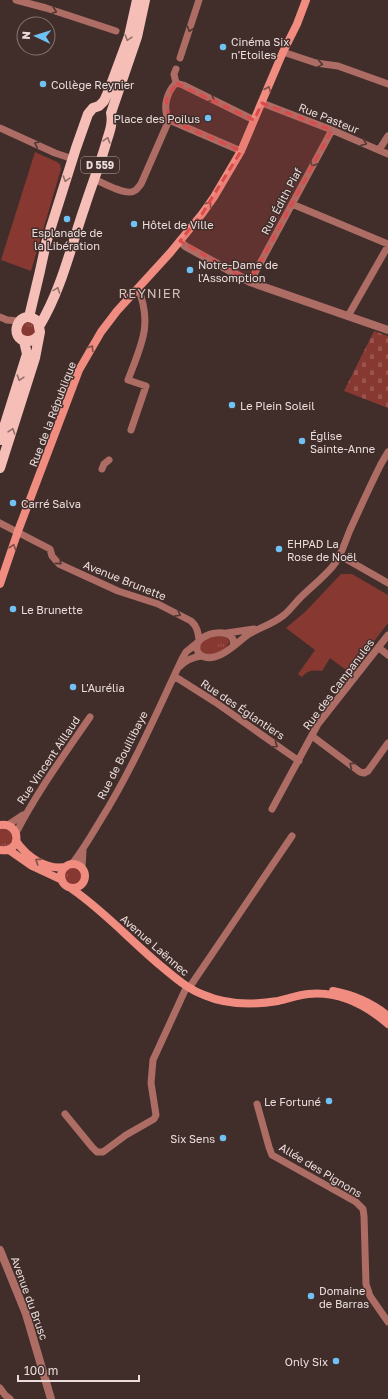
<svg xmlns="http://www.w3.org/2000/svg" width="388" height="1399" viewBox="0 0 388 1399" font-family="'Golos Text',sans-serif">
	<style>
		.grass { fill: url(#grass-tufts) }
		.cemetery { fill: url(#cemetery-stones) }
		.green { fill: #873831 }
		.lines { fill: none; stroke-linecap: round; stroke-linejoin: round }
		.minor { stroke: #ad6d65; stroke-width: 7 }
		.tertiary { stroke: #ad6d65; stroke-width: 8 }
		.secondary { stroke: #f18c80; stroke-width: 8 }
		.primary { stroke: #f5bfb8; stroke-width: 10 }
		.oneway { stroke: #513734 }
		.oneway2 { stroke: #926f6a }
		.oneway3 { stroke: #7f4f49 }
		.marked { fill: #da4c4c; fill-opacity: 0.2; stroke: #da4c4c; stroke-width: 3; stroke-dasharray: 8 5; stroke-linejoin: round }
		.poi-dot { fill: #70c1f4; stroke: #412e2b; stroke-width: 1.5 }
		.labels { text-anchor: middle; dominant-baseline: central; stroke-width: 3; stroke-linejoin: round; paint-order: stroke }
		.shield { fill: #412e2b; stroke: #b7a8a7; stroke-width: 1 }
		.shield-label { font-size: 10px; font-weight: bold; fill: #eadddc }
		.poi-label { font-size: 11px; fill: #eadddc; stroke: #412e2b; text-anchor: start }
		.street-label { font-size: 11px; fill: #eadddc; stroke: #412e2b }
		.quarter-label { font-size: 13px; letter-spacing: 1px; fill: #d6beba; stroke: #412e2b }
	</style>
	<defs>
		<pattern id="grass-tufts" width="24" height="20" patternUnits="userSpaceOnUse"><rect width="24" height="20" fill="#873831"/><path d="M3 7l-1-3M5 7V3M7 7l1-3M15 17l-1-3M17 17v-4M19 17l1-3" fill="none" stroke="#98544e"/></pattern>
		<pattern id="cemetery-stones" width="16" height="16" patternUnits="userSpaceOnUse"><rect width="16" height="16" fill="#873831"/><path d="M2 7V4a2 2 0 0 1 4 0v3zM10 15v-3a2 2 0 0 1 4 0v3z" fill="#98544e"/></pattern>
	</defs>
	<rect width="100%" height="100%" fill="#412e2b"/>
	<path class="grass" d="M25 318 40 329 27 341 17 325Z
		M217 635C223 636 229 636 229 643 225 651 212 657 203 653 200 652 200 648 199 645L201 641Z
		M0 825H8L16 841 0 850Z
		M61 876a12 12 0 1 1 24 0a12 12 0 1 1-24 0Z"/>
	<path class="cemetery" d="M374 331 388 336V408L344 391Z"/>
	<path class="green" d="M35 152 57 162 60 164 61 169 31 271 1 260Z
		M341 574H352L388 595V623L350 673 330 658 322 671C313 670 308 670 302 677L298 674 315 650 286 628 306 611Z"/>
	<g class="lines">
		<path class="minor" d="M16 0 46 8 116 31
			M283 52 316 63 338 66 388 84
			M180 58 199 0
			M176 83 183 85 254 120
			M262 103 332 130 388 154
			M169 120 241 151
			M0 128 55 153 73 159
			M379 150 388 136
			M94 179C103 183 126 196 134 191 137 190 139 186 141 184L169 120C162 108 167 92 176 83L174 74 176 69
			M292 204 388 244
			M250 282 332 130
			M348 316 388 246
			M0 317 7 320 19 321
			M131 430 146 386 128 380C141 345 153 325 138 288
			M102 469 104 464 109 460
			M0 523 50 549 52 556 59 564 118 591 158 604 191 621C197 626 198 632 199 640
			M339 555 388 583
			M227 633 254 629
			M233 646C238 625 197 632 197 646 196 650 199 654 202 656 218 664 237 642 249 634 261 627 273 624 284 615 290 610 295 603 300 598 311 587 323 578 333 566 341 557 345 542 350 530 360 508 370 486 381 464L388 452
			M379 648 388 655
			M179 667C185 661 193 657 201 656
			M174 676 215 702 299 761
			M312 736 360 772 364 773 368 771 388 743
			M272 809 318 724 388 635
			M8 825 23 815
			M16 833C37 792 64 755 90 717
			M72 864C83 850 91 836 100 821 132 770 156 714 182 659L186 652 197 643
			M82 867 83 850
			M189 988 292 836
			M257 1104 269 1147 272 1155 356 1202 363 1209 364 1216 366 1284 370 1296 388 1322
			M65 1114 92 1147 97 1152H103L126 1135 154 1119 156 1115 151 1083 153 1060 187 986
			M0 1388 5 1395 10 1399"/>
		<path class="tertiary" d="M180 241 185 246 250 282 388 330
			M0 1250 26 1314 51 1399"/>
		<path class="secondary" d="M0 584 18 531 79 370 101 332 117 311 170 253 202 214 214 197 241 151 283 52 297 24 306 0
			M0 825C22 822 22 854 0 850
			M16 841C27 857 46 870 65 867
			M9 850 32 866 62 880
			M61 876a12 12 0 1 1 24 0a12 12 0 1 1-24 0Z
			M72 889C104 911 131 941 161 966 174 977 188 989 204 995 227 1005 253 1005 278 1001 288 999 298 995 308 994 338 991 366 1005 388 1024
			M333 991C354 995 372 1003 388 1016"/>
		<path class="primary" d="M29 317 40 271 46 243 76 148 88 114 93 108 99 106 104 101 109 90 129 36 137 0
			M40 325C62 288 71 246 85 206 92 184 101 162 107 140 110 131 113 122 111 113L137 37 145 0
			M0 440 27 354 24 341
			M0 468 35 358 40 332 38 322C19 304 6 341 28 341 33 341 36 339 39 335"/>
	</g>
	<defs><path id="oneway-chevron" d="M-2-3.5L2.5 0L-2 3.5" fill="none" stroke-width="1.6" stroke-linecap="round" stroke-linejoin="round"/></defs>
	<g class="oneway">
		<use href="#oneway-chevron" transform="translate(54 11) rotate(18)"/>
		<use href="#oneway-chevron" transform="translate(190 29) rotate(109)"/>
		<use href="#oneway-chevron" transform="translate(320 64) rotate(9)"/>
		<use href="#oneway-chevron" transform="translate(212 99) rotate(27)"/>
		<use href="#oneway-chevron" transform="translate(364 143) rotate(22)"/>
		<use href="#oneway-chevron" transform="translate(37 144) rotate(-156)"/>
		<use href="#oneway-chevron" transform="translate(313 164) rotate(118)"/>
		<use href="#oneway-chevron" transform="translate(59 562) rotate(40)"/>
		<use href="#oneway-chevron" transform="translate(178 614) rotate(28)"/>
		<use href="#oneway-chevron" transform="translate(275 745) rotate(35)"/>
		<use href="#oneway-chevron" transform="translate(352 765) rotate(-143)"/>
	</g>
	<g class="oneway2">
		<use href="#oneway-chevron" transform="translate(128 38) rotate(108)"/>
		<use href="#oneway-chevron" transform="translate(107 140) rotate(-74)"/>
		<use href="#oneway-chevron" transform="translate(66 179) rotate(108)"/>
		<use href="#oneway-chevron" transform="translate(57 290) rotate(-69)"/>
		<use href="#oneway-chevron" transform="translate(20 378) rotate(108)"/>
		<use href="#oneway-chevron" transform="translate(12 431) rotate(-72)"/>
	</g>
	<g class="oneway3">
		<use href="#oneway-chevron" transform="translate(268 89) rotate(-67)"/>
		<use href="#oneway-chevron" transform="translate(209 204) rotate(-55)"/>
		<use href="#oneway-chevron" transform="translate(91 348) rotate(-58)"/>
		<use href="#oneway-chevron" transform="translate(13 547) rotate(-71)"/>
		<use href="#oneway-chevron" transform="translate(38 861) rotate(-147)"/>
	</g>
	<path class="marked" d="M176 83 254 120 262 103 332 130 250 282 180 241 202 214 241 151 169 120 166 100Z"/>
	<g class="poi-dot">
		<circle cx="223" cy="47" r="4"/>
		<circle cx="43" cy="84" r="4"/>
		<circle cx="208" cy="118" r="4"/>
		<circle cx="67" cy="219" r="4"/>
		<circle cx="134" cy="224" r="4"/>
		<circle cx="190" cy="270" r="4"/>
		<circle cx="232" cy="405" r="4"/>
		<circle cx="302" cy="441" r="4"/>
		<circle cx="13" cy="503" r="4"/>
		<circle cx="279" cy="549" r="4"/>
		<circle cx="13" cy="609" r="4"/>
		<circle cx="73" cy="687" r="4"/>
		<circle cx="329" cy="1101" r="4"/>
		<circle cx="223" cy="1138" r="4"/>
		<circle cx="311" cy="1296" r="4"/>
		<circle cx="336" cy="1361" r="4"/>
	</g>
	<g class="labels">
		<rect class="shield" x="81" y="157" width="38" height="16" rx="3"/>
		<g class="shield-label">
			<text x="100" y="165">D 559</text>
		</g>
		<g class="poi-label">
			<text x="231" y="41">Cinéma Six<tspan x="231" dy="13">n'Etoiles</tspan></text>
			<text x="51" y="84">Collège Reynier</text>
			<text x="200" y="118" text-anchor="end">Place des Poilus</text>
			<text x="142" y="224">Hôtel de Ville</text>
			<text x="67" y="232" text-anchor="middle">Esplanade de<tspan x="67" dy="13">la Libération</tspan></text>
			<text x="198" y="264">Notre-Dame de<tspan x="198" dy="13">l'Assomption</tspan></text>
			<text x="240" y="405">Le Plein Soleil</text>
			<text x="310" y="435">Église<tspan x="310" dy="13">Sainte-Anne</tspan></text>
			<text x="21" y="503">Carré Salva</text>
			<text x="287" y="543">EHPAD La<tspan x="287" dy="13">Rose de Noël</tspan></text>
			<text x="21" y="609">Le Brunette</text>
			<text x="81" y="687">L'Aurélia</text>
			<text x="321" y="1101" text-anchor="end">Le Fortuné</text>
			<text x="215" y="1138" text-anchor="end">Six Sens</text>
			<text x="319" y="1290">Domaine<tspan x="319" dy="13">de Barras</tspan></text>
			<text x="328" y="1361" text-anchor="end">Only Six</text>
		</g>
		<g class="street-label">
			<text transform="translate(329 118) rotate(22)">Rue Pasteur</text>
			<text transform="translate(281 201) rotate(-62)">Rue Édith Piaf</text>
			<text transform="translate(52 414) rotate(-69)">Rue de la République</text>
			<text transform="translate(125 580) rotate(22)">Avenue Brunette</text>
			<text transform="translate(338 684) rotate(-53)">Rue des Campanules</text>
			<text transform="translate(243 709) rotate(34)">Rue des Églantiers</text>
			<text transform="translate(122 755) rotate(-63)">Rue de Bouillibaye</text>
			<text transform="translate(48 760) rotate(-56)">Rue Vincent Aillaud</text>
			<text transform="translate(155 945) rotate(41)">Avenue Laënnec</text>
			<text transform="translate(321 1170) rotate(31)">Allée des Pignons</text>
			<text transform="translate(30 1298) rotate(70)">Avenue du Brusc</text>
		</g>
		<g class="quarter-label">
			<text x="150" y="293">REYNIER</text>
		</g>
	</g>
	<g transform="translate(36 36) rotate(274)"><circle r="19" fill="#412e2b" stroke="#857472"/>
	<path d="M0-3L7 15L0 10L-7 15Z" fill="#70c1f4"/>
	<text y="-6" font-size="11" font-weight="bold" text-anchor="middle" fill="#eadddc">N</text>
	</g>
	<path d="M18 1375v6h121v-6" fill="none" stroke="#eadddc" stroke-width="2"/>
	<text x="24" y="1375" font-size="12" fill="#eadddc" stroke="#412e2b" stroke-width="3" paint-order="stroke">100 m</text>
</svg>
